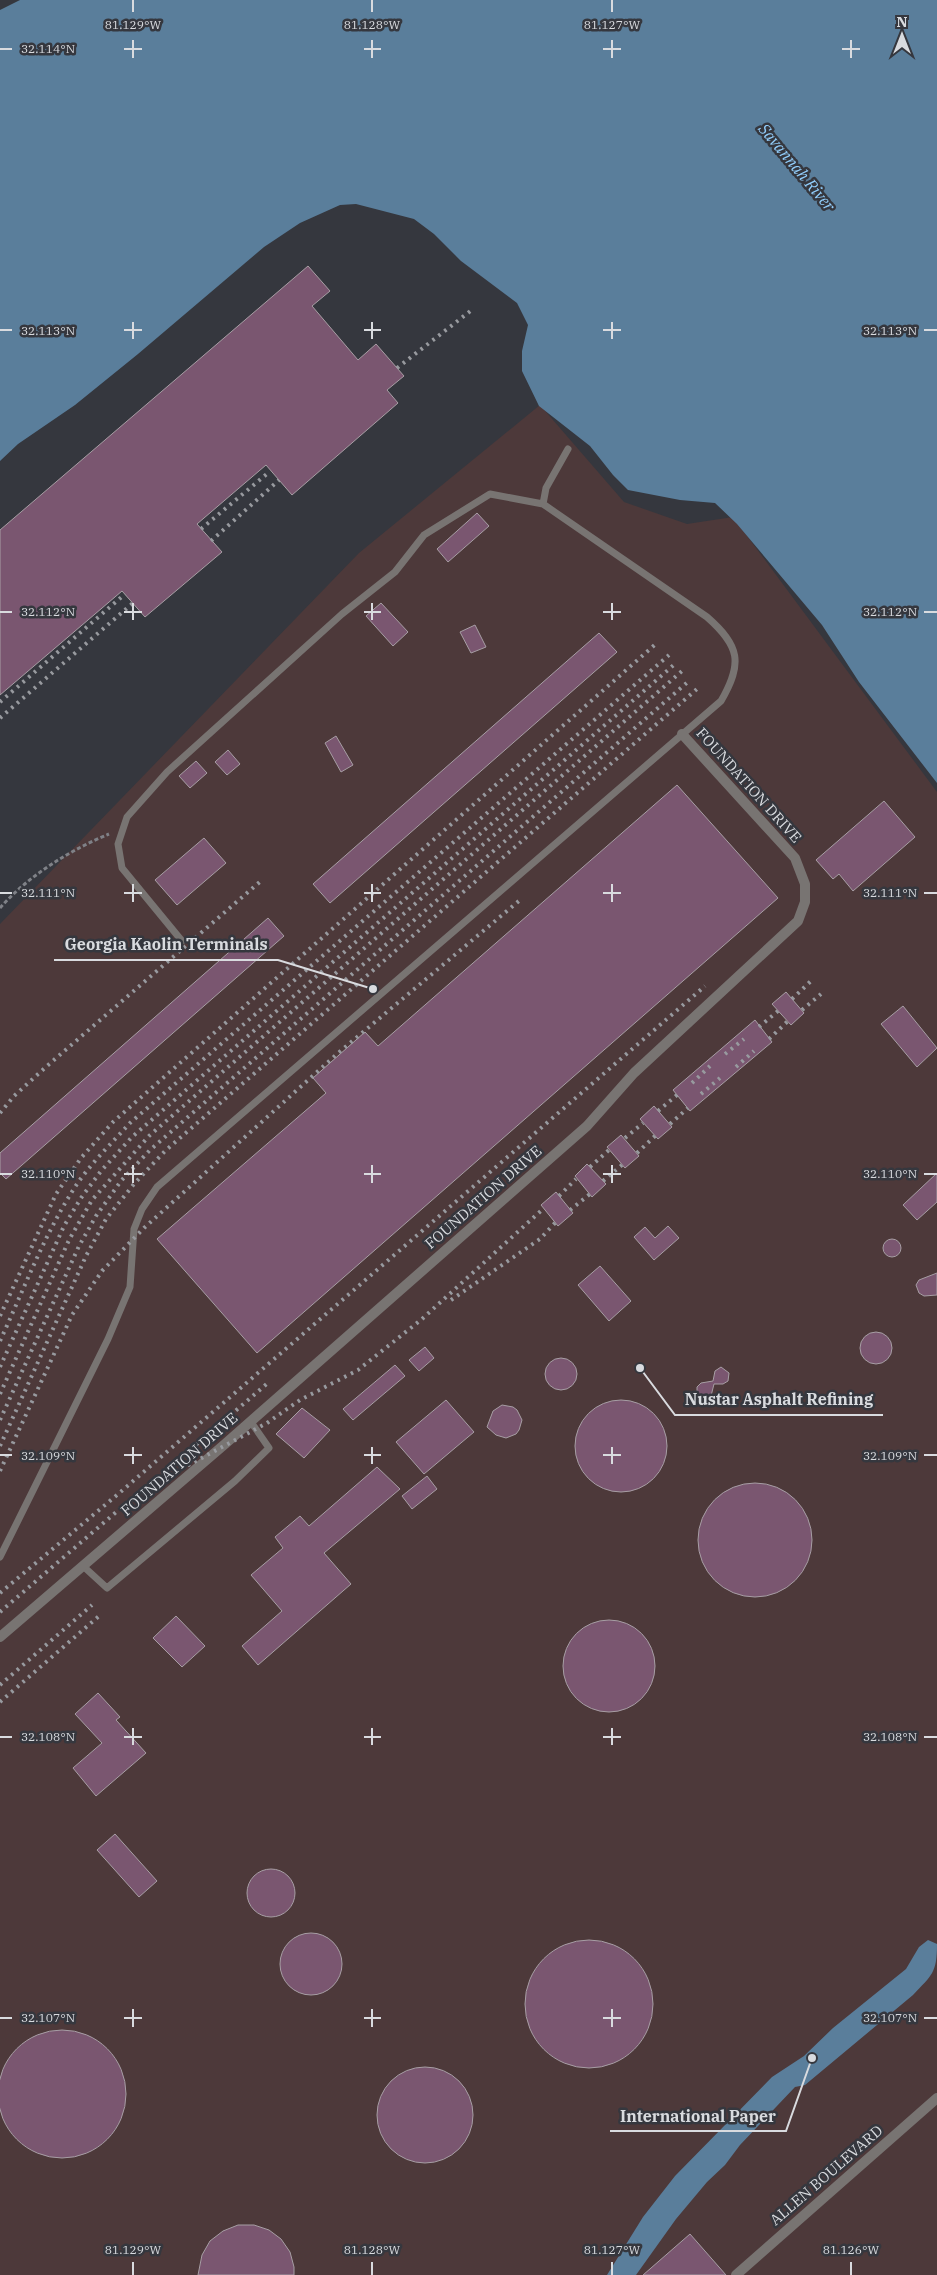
<svg xmlns="http://www.w3.org/2000/svg" width="937" height="2275" viewBox="0 0 937 2275" font-family="'IBM Plex Serif',serif">
	<style>
		.industrial { fill: #4d393a }
		.water { fill: #5a7e9b }
		.building { fill: #7a5670; stroke: #a79ea4 }
		.lines { fill: none; stroke-linecap: round; stroke-linejoin: round }
		.path { stroke: #7f8187; stroke-width: 3; stroke-dasharray: 4 2.5; stroke-linecap: butt }
		.service { stroke: #787472; stroke-width: 7 }
		.minor { stroke: #787472; stroke-width: 10 }
		.rail { stroke: #989a9f; stroke-width: 4; stroke-dasharray: 2.5 5; stroke-linecap: butt }
		.ticks { fill: none; stroke: #d9dbdf; stroke-width: 2 }
		.labels { text-anchor: middle; dominant-baseline: central; stroke-width: 5; stroke-linejoin: round; paint-order: stroke }
		.street-label { font-size: 15px; fill: #d9dbdf; stroke: #35373e }
		.water-label { font-size: 16px; font-style: italic; fill: #92cefc; stroke: #35373e }
		.ticks-label { font-size: 12px; text-anchor: middle; fill: #d9dbdf; stroke: #35373e; stroke-width: 5; stroke-linejoin: round; paint-order: stroke }
		.leader { fill: none; stroke: #d9dbdf; stroke-width: 2 }
		.callout-dot { fill: #d9dbdf; stroke: #35373e; stroke-width: 2 }
		.callout-label { font-size: 16px; text-anchor: middle; font-weight: bold; fill: #d9dbdf; stroke: #35373e; stroke-width: 5; stroke-linejoin: round; paint-order: stroke }
	</style>
	<rect width="100%" height="100%" fill="#35373e"/>
	<path class="industrial" d="M540 405 624 502 687 524 733 517 937 792V2275H0V924L359 553Z"/>
	<path class="water" d="M20 0H937V783L859 682 822 625 737 524 715 503 680 500 628 490 613 475 590 446 539 406 522 371V351L528 325 517 303 461 261 434 234 414 219 356 204 340 205 300 223 264 247 138 354 75 405 18 444 0 461V10Z
		M928 1940 937 1944C937 1973 932 1975 913 1995L805 2085 795 2087 740 2145 725 2165 707 2182 676 2219 636 2275H607L643 2217 675 2176 772 2077 804 2056 833 2028 906 1969 919 1947Z"/>
	<path class="building" d="M308 266 330 291 312 306 358 360 376 344 404 376 387 390 398 403 292 495 266 465 197 524 222 552 145 617 122 591 0 695V530Z
		M477 513 489 526 448 562 437 549Z
		M381 603 408 632 393 646 366 616Z
		M475 625 486 647 471 653 460 632Z
		M599 633 617 652 330 903 313 884Z
		M336 736 353 765 341 772 325 743Z
		M228 750 240 764 227 775 215 762Z
		M196 761 207 773 190 788 179 776Z
		M677 785 778 898 257 1353 157 1239 326 1093 313 1078 365 1032 378 1046Z
		M884 801 915 837 853 891 839 874 833 879 816 860Z
		M204 838 226 863 177 905 155 880Z
		M268 918 284 936 6 1179 0 1173V1153Z
		M786 992 804 1013 791 1025 772 1004Z
		M903 1006 937 1048 917 1067 881 1024Z
		M755 1020 772 1042 690 1111 673 1090Z
		M654 1106 672 1127 658 1139 640 1119Z
		M621 1135 639 1156 625 1168 607 1147Z
		M587 1164 606 1184 592 1197 575 1176Z
		M937 1173V1202L917 1220 903 1205Z
		M556 1192 573 1213 558 1226 541 1205Z
		M668 1226 679 1238 654 1260 634 1237 645 1227 655 1238Z
		M883 1248a9 9 0 1 1 18 0a9 9 0 1 1-18 0Z
		M600 1266 631 1301 609 1321 578 1285Z
		M937 1273V1295L924 1296 919 1293 916 1285 919 1280Z
		M860 1348a16 16 0 1 1 32 0a16 16 0 1 1-32 0Z
		M425 1347 434 1358 419 1371 409 1360Z
		M545 1374a16 16 0 1 1 32 0a16 16 0 1 1-32 0Z
		M395 1365 405 1376 353 1420 343 1409Z
		M721 1367 729 1373 728 1381 723 1384H714L711 1396 706 1399 700 1398 697 1394V1387L701 1383 713 1381 715 1371Z
		M575 1446a46 46 0 1 1 92 0a46 46 0 1 1-92 0Z
		M446 1400 474 1432 424 1474 396 1442Z
		M502 1405 513 1407 517 1410 522 1420 519 1430 516 1434 506 1438 496 1435 487 1427 493 1411Z
		M302 1408 330 1430 304 1458 276 1434Z
		M377 1467 400 1489 324 1553 351 1584 258 1665 242 1646 282 1611 251 1575 283 1548 275 1537 300 1516 309 1526Z
		M427 1476 437 1489 412 1509 402 1496Z
		M698 1540a57 57 0 1 1 114 0a57 57 0 1 1-114 0Z
		M176 1616 205 1646 182 1667 153 1638Z
		M563 1666a46 46 0 1 1 92 0a46 46 0 1 1-92 0Z
		M98 1693 120 1717 116 1720 146 1753 96 1796 73 1768 102 1743 75 1714Z
		M115 1834 157 1881 139 1897 97 1850Z
		M247 1893a24 24 0 1 1 48 0a24 24 0 1 1-48 0Z
		M280 1964a31 31 0 1 1 62 0a31 31 0 1 1-62 0Z
		M525 2004a64 64 0 1 1 128 0a64 64 0 1 1-128 0Z
		M-2 2094a64 64 0 1 1 128 0a64 64 0 1 1-128 0Z
		M377 2115a48 48 0 1 1 96 0a48 48 0 1 1-96 0Z
		M238 2225H254L269 2230 281 2239 290 2252 294 2267V2275H198L202 2255 210 2241 223 2231Z
		M690 2234 726 2275H643Z"/>
	<g class="lines">
		<path class="path" d="M0 908C28 876 70 850 109 834"/>
		<path class="service" d="M182 941 122 868 118 844 127 817 167 772 342 614 395 572 424 535 490 494 543 504
			M0 1557 108 1339 130 1287 134 1229 142 1209 157 1187 721 701C743 663 740 646 707 617L543 504 546 488 568 449
			M83 1566 107 1588 235 1481 269 1448 251 1422"/>
		<path class="minor" d="M0 1637 225 1444 587 1126 634 1073 798 921 805 902V884L795 858 682 734
			M736 2275 937 2098"/>
		<path class="rail" d="M397 368 473 309
			M201 529 268 473
			M211 541 279 480
			M0 702 125 594
			M0 718 133 603
			M792 999 811 981
			M802 1010 821 994
			M759 1027 778 1011
			M769 1039 788 1021
			M725 1054 744 1039
			M736 1067 754 1051
			M692 1083 710 1066
			M701 1094 720 1078
			M658 1111 677 1095
			M0 1113 14 1096 47 1066 262 880
			M670 1124 688 1108
			M625 1138 643 1123
			M637 1153 655 1136
			M590 1167 609 1150
			M603 1181 622 1165
			M559 1196 576 1179
			M570 1210 590 1194
			M451 1300 540 1239 556 1222
			M0 1316 56 1194 81 1158 113 1122 658 642
			M0 1341C24 1289 44 1235 75 1187 90 1164 111 1144 130 1123L669 655
			M0 1367 64 1226 81 1198 101 1171 132 1137 676 663
			M0 1394 69 1240 92 1200 149 1136 682 671
			M0 1420 79 1246 96 1216 121 1181 150 1150 690 680
			M0 1446 86 1256 106 1219 134 1184 165 1151 697 689
			M0 1471 72 1315 102 1271 144 1228 337 1054 520 900
			M162 1474 269 1382
			M124 1505 168 1476 267 1423 300 1400 358 1370 422 1319 544 1208
			M0 1593 117 1495 705 986
			M0 1612 129 1501
			M0 1685 92 1605
			M0 1702 99 1616"/>
	</g>
	<path class="ticks" d="M133 0V12M372 0V12M612 0V12M133 40V58M372 40V58M612 40V58M851 40V58M0 49H12M124 49H142M364 49H381M603 49H621M842 49H860M133 322V339M372 322V339M612 322V339M0 330H12M124 330H142M364 330H381M603 330H621M924 330H937M133 603V620M372 603V620M612 603V620M0 612H12M124 612H142M364 612H381M603 612H621M924 612H937M133 884V902M372 884V902M612 884V902M0 893H12M124 893H142M364 893H381M603 893H621M924 893H937M133 1165V1183M372 1165V1183M612 1165V1183M0 1174H12M124 1174H142M364 1174H381M603 1174H621M924 1174H937M133 1447V1464M372 1447V1464M612 1447V1464M0 1455H12M124 1455H142M364 1455H381M603 1455H621M924 1455H937M133 1728V1745M372 1728V1745M612 1728V1745M0 1737H12M124 1737H142M364 1737H381M603 1737H621M924 1737H937M133 2009V2027M372 2009V2027M612 2009V2027M0 2018H12M124 2018H142M364 2018H381M603 2018H621M924 2018H937M133 2262V2275M372 2262V2275M612 2262V2275M851 2262V2275"/>
	<g class="labels">
		<g class="street-label">
			<text transform="translate(749 785) rotate(48)">FOUNDATION DRIVE</text>
			<text transform="translate(483 1197) rotate(-41)">FOUNDATION DRIVE</text>
			<text transform="translate(179 1464) rotate(-41)">FOUNDATION DRIVE</text>
			<text transform="translate(826 2175) rotate(-41)">ALLEN BOULEVARD</text>
		</g>
		<g class="water-label">
			<text transform="translate(797 167) rotate(50)">Savannah River</text>
		</g>
	</g>
	<g class="ticks-label">
		<text x="133" y="29">81.129°W</text>
		<text x="372" y="29">81.128°W</text>
		<text x="612" y="29">81.127°W</text>
		<text x="48" y="53">32.114°N</text>
		<text x="48" y="335">32.113°N</text>
		<text x="890" y="335">32.113°N</text>
		<text x="48" y="616">32.112°N</text>
		<text x="890" y="616">32.112°N</text>
		<text x="48" y="897">32.111°N</text>
		<text x="890" y="897">32.111°N</text>
		<text x="48" y="1178">32.110°N</text>
		<text x="890" y="1178">32.110°N</text>
		<text x="48" y="1460">32.109°N</text>
		<text x="890" y="1460">32.109°N</text>
		<text x="48" y="1741">32.108°N</text>
		<text x="890" y="1741">32.108°N</text>
		<text x="48" y="2022">32.107°N</text>
		<text x="890" y="2022">32.107°N</text>
		<text x="133" y="2254">81.129°W</text>
		<text x="372" y="2254">81.128°W</text>
		<text x="612" y="2254">81.127°W</text>
		<text x="851" y="2254">81.126°W</text>
	</g>
	<path class="leader" d="M373 989L278 960H54M640 1368L675 1415H883M812 2058L786 2131H610"/>
	<g class="callout-dot">
		<circle cx="373" cy="989" r="5"/>
		<circle cx="640" cy="1368" r="5"/>
		<circle cx="812" cy="2058" r="5"/>
	</g>
	<g class="callout-label">
		<text x="166" y="950">Georgia Kaolin Terminals</text>
		<text x="779" y="1405">Nustar Asphalt Refining</text>
		<text x="698" y="2122">International Paper</text>
	</g>
	<g transform="translate(902 35)" stroke="#35373e" stroke-width="4" paint-order="stroke">
	<path d="M0-4L9 19L0 12L-9 19Z" fill="#d9dbdf"/>
	<text y="-8" font-size="14" font-weight="bold" text-anchor="middle" fill="#d9dbdf">N</text>
	</g>
</svg>
